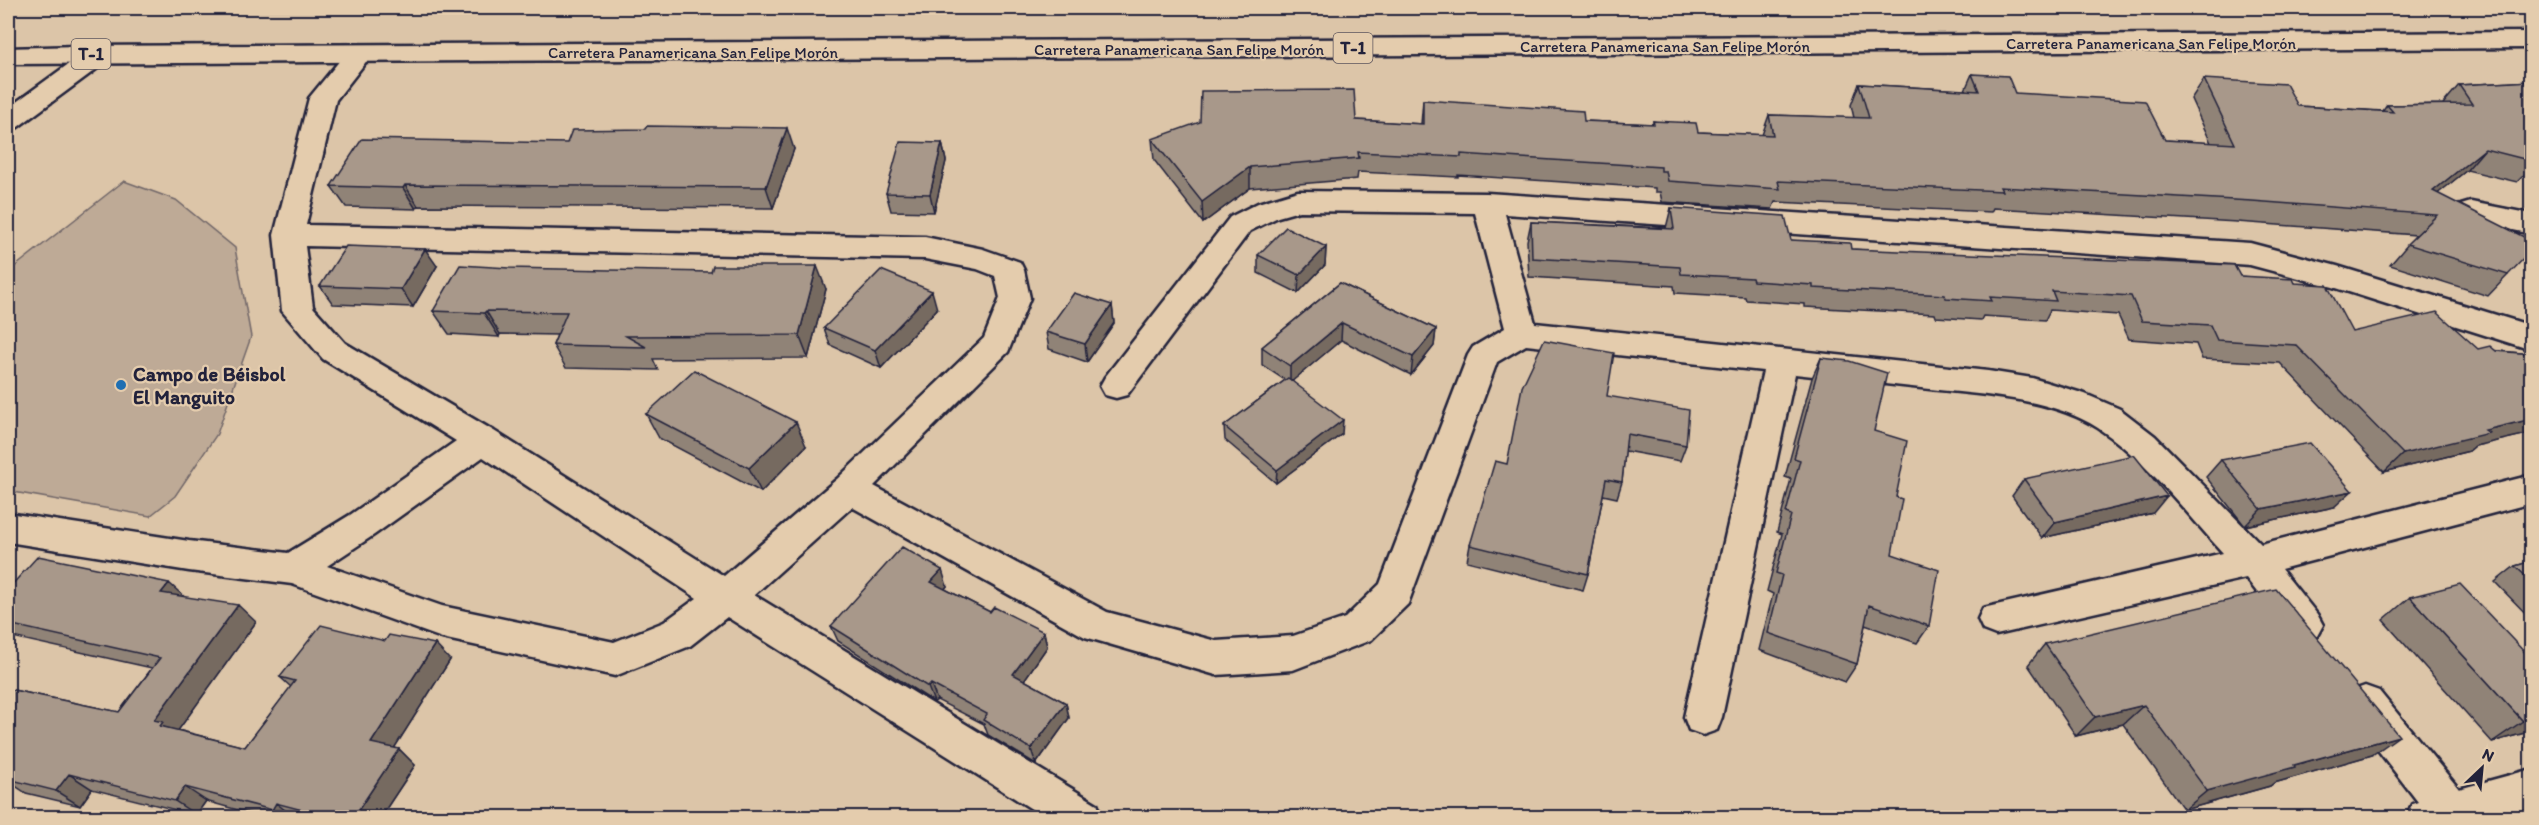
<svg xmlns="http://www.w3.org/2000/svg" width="2539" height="825" viewBox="0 0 2539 825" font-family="Itim,sans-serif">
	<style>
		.green { fill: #beaa96; stroke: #706668; stroke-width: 1.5 }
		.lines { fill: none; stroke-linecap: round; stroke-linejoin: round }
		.minor-casing { stroke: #22223b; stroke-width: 5 }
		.primary-casing { stroke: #22223b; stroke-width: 5 }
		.minor { fill: #e4ccad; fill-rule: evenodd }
		.primary { fill: #e4ccad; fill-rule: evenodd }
		.wall { fill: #908377; stroke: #22223b; stroke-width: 1.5 }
		.shaded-wall { fill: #766a61; stroke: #22223b; stroke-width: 1.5 }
		.building { fill: #a8988a; stroke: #22223b; stroke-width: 1.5 }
		.poi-dot { fill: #1f6fb2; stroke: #e4ccad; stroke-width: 2 }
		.labels { text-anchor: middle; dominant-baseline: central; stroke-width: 4.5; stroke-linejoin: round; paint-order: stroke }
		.far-street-label { font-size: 16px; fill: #22223b; stroke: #e4ccad }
		.shield { fill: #e4ccad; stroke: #5c555d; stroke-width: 1.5 }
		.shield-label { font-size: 18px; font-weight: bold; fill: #22223b }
		.poi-label { font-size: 20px; font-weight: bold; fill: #22223b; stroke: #e4ccad; text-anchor: start }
	</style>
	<rect width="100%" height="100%" fill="#dcc5a8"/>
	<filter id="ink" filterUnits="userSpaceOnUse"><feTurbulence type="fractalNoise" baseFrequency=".0167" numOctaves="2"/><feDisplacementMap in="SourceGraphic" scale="12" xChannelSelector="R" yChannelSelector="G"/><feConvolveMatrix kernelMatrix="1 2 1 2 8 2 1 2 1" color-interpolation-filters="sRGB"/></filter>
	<g filter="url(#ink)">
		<path class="green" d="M124 181 176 200 235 248 251 337 217 434 175 496 150 516 8 491V272Z"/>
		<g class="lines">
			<defs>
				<path id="minor" d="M101 45 110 47 114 53 110 59 18 127 8 130V108L92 47Z
					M359 46 368 48 372 54 336 100 306 225 925 237 983 249 1020 262 1024 270 1030 298 1008 352 874 486 1107 612 1216 641 1293 636 1345 618 1380 584 1468 355 1473 347 1505 328 1475 213 1299 211 1278 217 1250 231 1127 395 1116 398 1105 395 1100 386 1105 377 1230 217 1258 203 1298 191 1487 193 2250 243 2337 266 2532 326V350L2333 287 2250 265 1505 214 1535 323 1988 371 2032 378 2085 394 2120 409 2155 436 2261 544 2532 475V503L2281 569 2317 614 2323 625 2317 636 2304 641 2291 636 2246 578 1996 635 1983 630 1978 619 1983 608 2223 553C2185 511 2145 459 2098 428 2051 398 1984 395 1930 389 1885 384 1840 379 1795 374L1722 717 1717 730 1703 735 1689 730 1684 717 1763 371 1526 345 1497 362 1408 604 1371 640 1293 670 1216 675 1085 637 852 507 754 595 1097 804 1103 818H1046L727 617 690 646 615 676 442 638 292 584 189 571 8 542V513L189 541 288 553 350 515 456 441 323 359 282 311 274 235 309 98 350 48ZM305 246 925 259 977 269 995 276 1000 298 984 338 837 479 724 576 494 431 345 343 313 307ZM483 457 697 598 664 622 614 642 442 606 327 566 374 535Z
					M2471 202 2532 214V234L2461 219 2456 212 2461 205Z
					M2365 686 2379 691 2459 789 2532 769V807L2495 818H2406L2412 804 2418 802 2351 715 2346 703 2351 691Z"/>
				<path id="primary" d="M2532 32V48L8 64V48L77 46Z"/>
			</defs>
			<use href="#minor" class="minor-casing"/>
			<use href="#primary" class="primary-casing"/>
			<use href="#minor" class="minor"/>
			<use href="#primary" class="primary"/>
		</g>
		<path class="wall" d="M1972 74 2015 93 2165 140 2211 143 2191 99 2204 79 2298 106 2383 111 2387 105 2443 104 2459 85 2532 81V167L2517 182 2467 170 2438 193 2508 275 2488 296 2390 265 2416 235 2237 222 1993 208 1991 212 1775 202 1772 209 1662 202 1660 192H1655V188L1458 175V177L1358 172 1357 179 1250 188 1203 223 1154 160 1152 139 1356 120 1421 124 1423 100 1584 121 1653 124V121L1698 132 1762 135 1769 115 1854 118 1851 105 1859 84 1965 90Z
			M942 143 946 161 934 212 891 211 886 193Z
			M794 149 773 208 418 206 416 209 346 207 331 186Z
			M1671 208 1791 240 1851 249 2240 276 2295 283 2352 332 2478 349 2532 354V433L2475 446 2469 451 2384 472 2280 363 2202 359 2196 344 2129 339 2118 315 2050 310 2045 320 1983 316 1981 320 1936 317 1935 314 1805 307V304L1746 300 1745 297 1675 293 1674 286 1529 277 1527 241 1531 222 1666 228Z
			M1326 247 1325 265 1298 293 1258 273V255Z
			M437 266 413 307 333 304 320 286Z
			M1340 283 1436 329 1434 346 1411 375 1341 340 1292 381 1342 434 1276 483 1225 440 1224 426 1285 380 1262 365V347Z
			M826 289 808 358 653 359 658 370 566 368 553 345 557 335 500 334 499 337 449 334 433 311Z
			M1112 305 1114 323 1087 362 1049 349 1046 332Z
			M937 309 881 368 830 345 824 328Z
			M1821 358 1874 431 1896 497 1892 554 1929 626 1917 643 1865 625 1857 664 1845 682 1759 650 1773 594 1767 591 1782 534 1777 532 1791 479 1785 477 1812 378Z
			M1607 396 1686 445 1680 461 1625 451 1622 482 1617 498 1603 495 1588 574 1583 590 1467 561 1470 545 1507 464Z
			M646 414 806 446 761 492 659 438Z
			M2221 460 2334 507 2245 526 2206 477Z
			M2024 479 2153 513 2042 538 2012 496Z
			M2532 561V620L2495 582 2515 566Z
			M947 586 945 589 990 612 1044 632 1047 647 1024 680 1066 703 1069 718 1036 764 988 735 984 724 937 700 934 702 838 641 831 626Z
			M8 589 184 597 256 622 178 730 245 747 291 687 280 677 450 660 394 748 399 749 415 765 380 818H266L206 801 196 815 92 789 80 806 26 793 8 781V689L119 712 152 668 8 636Z
			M2410 597 2532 731 2492 742 2383 620Z
			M2045 644 2372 755 2274 783 2270 786 2184 810 2123 724 2076 736 2028 665Z"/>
		<path class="shaded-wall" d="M787 128 794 149 773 208 766 187Z
			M942 143 946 161 934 212 930 194Z
			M2485 149 2467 170 2415 212 2433 191Z
			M1250 167V188L1203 223 1202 202Z
			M405 185 418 206 416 209 403 188Z
			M1326 247 1325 265 1298 293 1299 275Z
			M425 249 437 266 413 307 401 289Z
			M817 266 826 289 808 358 799 335Z
			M932 291 937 309 881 368 875 350Z
			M1112 305 1114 323 1087 362 1085 344Z
			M486 311 500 334 499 337 484 313Z
			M1342 323 1341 340 1290 383V366Z
			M1436 329 1434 346 1411 375 1413 357Z
			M2532 419V433L2475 446 2469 451 2384 472 2403 454 2485 430Z
			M1343 420 1342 434 1276 483 1277 470Z
			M796 422 806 446 761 492 749 468Z
			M2352 491 2334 507 2245 526 2261 509Z
			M2167 496 2153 513 2042 538 2055 522Z
			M942 570 947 586 937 598 931 582Z
			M169 583 188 600 161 593Z
			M238 605 256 622 177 732 160 726 154 720Z
			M1044 632 1047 647 1018 689 1013 674Z
			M435 644 450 660 388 758 371 743Z
			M931 684 937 700 934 702 928 687Z
			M1066 703 1069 718 1036 764 1031 749Z
			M2144 705 2123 724 2076 736 2095 717Z
			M2532 719V731L2492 742 2523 721Z
			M2399 736 2372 755 2274 783 2270 786 2184 810 2207 791 2294 765Z
			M399 749 415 765 380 818H353Z
			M69 774 92 789 80 806 56 791Z
			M185 787 206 801 196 815 175 801Z
			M276 803 295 818H282L272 810Z"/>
		<path class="building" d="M1972 74 2008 76 2015 93 2145 101 2165 140 2235 144 2204 79 2286 84 2298 106 2393 112 2387 105 2472 104 2459 85 2532 81V161L2485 149 2433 191 2532 241V250L2508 275 2407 244 2437 215 2252 201 2000 187 2002 191 1778 181 1780 189 1668 181 1666 171H1661V167L1461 154V157L1358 152 1359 158 1250 167 1202 202 1152 139 1200 122 1201 91 1354 90 1356 120 1423 124V100L1583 111 1584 121 1654 124 1653 121 1696 123 1698 132 1773 135 1769 115 1869 118 1859 84 1979 91Z
			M647 126 787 128 766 187 405 185 403 188 331 186 362 139 567 143 572 130 645 129Z
			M900 142 942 143 930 194 886 193Z
			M1671 208 1785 216 1791 240 1850 243 1851 249 2234 265 2240 276 2293 279 2295 283 2327 285 2352 332 2437 312 2478 349 2490 346 2496 351 2532 354V419L2485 430 2489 433 2403 454 2296 345 2217 340 2210 325 2142 321 2131 296 2052 291 2056 301 1990 297 1992 301 1946 298 1945 295 1813 288V285L1753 281 1752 278 1681 274 1680 267 1532 258 1531 222 1674 229Z
			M1286 227 1326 247 1299 275 1258 255Z
			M346 246 425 249 401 289 320 286Z
			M460 265 509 268 711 272 713 266H817L799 335 626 336 646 347 553 345 567 312 486 311 484 313 433 311Z
			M881 270 932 291 875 350 824 328Z
			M1340 283 1436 329 1413 357 1342 323 1290 366 1262 347Z
			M1074 293 1112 305 1085 344 1046 332Z
			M1544 340 1614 353 1607 396 1689 410 1686 445 1627 434 1622 482 1606 479 1588 574 1470 545 1495 461 1507 464 1522 387Z
			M1821 358 1849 361 1887 373 1874 431 1907 441 1896 497 1902 499 1892 554 1939 570 1929 626 1869 605 1857 664 1768 633 1782 575 1776 573 1791 515 1786 513 1800 460 1794 458Z
			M694 370 796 422 749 468 646 414Z
			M1288 378 1343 420 1277 470 1224 426Z
			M2310 443 2352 491 2261 509 2221 460Z
			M2134 455 2167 496 2055 522 2024 479Z
			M902 547 942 570 931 582 990 612 994 607 1044 632 1013 674 1066 703 1031 749 983 720 987 714 931 684 928 687 831 626Z
			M38 556 169 583 161 593 238 605 154 720 163 722 160 726 245 747 295 681 280 677 321 625 385 641 389 635 435 644 371 743 399 749 353 818H333L276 803 272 810 185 787 175 801 69 774 56 791 8 779V771L9 769H8V689L119 712 160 658 8 624V589Z
			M2532 561V582L2515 566Z
			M2460 584 2532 660V719L2523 721 2410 597Z
			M2276 589 2399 736 2294 765 2295 767 2207 791 2144 705 2095 717 2045 644Z"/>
	</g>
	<circle class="poi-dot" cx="121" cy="385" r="6"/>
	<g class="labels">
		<g class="far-street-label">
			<text x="2151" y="43">Carretera Panamericana San Felipe Morón</text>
			<text x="1665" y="46">Carretera Panamericana San Felipe Morón</text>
			<text x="1179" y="49">Carretera Panamericana San Felipe Morón</text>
			<text x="693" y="52">Carretera Panamericana San Felipe Morón</text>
		</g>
		<g class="shield">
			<rect x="1333.5" y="33" width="39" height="30" rx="4.5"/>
			<rect x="71.5" y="39" width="39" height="30" rx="4.5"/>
		</g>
		<g class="shield-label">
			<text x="1353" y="48">T-1</text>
			<text x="91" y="54">T-1</text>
		</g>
		<g class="poi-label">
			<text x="133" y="374">Campo de Béisbol<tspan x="133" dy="23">El Manguito</tspan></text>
		</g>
	</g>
	<rect width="2539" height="825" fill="none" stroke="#e4ccad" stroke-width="30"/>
	<rect x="15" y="15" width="2509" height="795" fill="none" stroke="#22223b" stroke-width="2" filter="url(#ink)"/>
	<g transform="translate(2482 768) rotate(26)" stroke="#e4ccad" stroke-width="4.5" paint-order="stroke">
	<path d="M0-4.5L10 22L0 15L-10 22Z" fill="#22223b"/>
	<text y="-9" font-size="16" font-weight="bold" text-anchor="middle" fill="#22223b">N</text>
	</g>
</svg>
